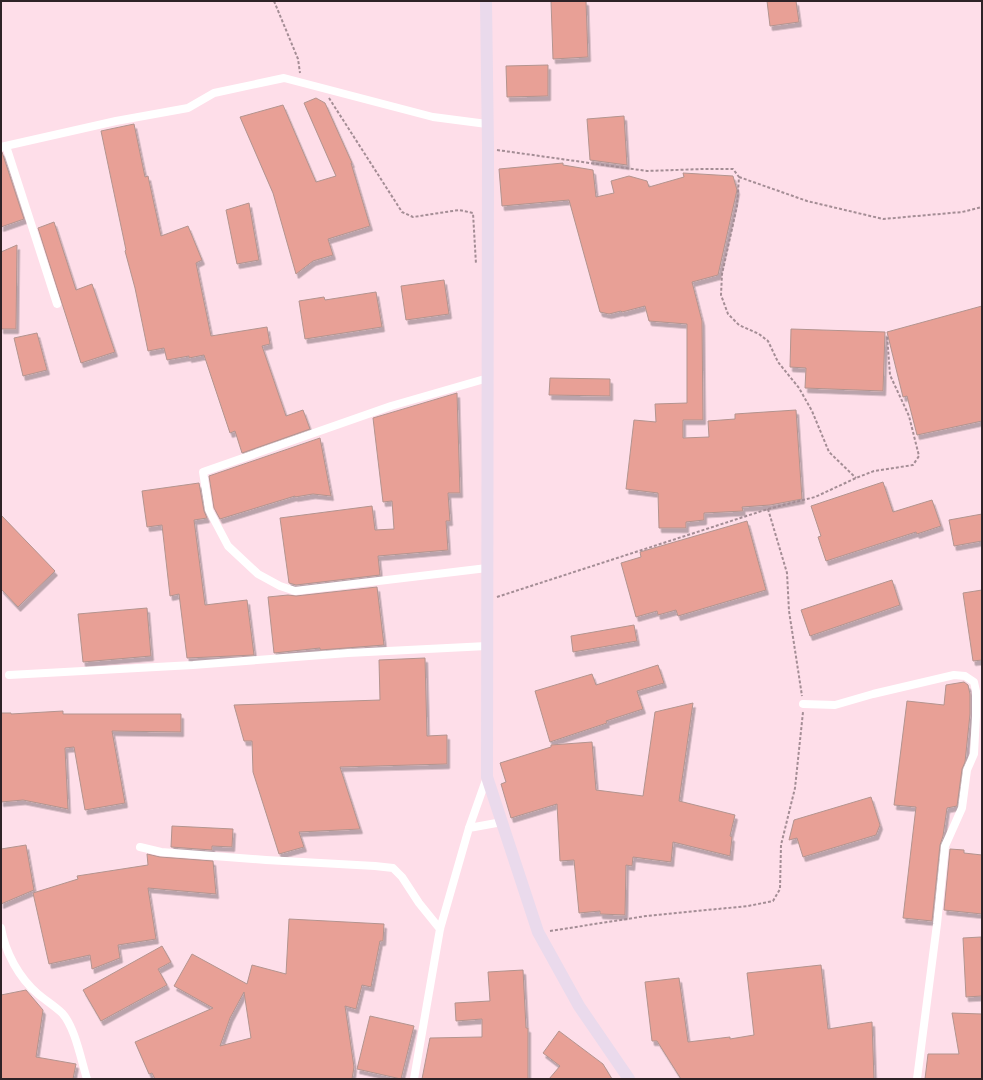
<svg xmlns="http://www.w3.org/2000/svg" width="983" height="1080" viewBox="0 0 983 1080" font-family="'Varela Round',sans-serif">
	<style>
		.building { fill: #e8a096; stroke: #b3948f; fill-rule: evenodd; filter: url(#shadow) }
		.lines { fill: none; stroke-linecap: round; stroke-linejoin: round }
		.path { stroke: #a48d95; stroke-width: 2; stroke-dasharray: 3 2; stroke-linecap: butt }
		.street { stroke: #fff; stroke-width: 8 }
		.secondary { stroke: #eadaec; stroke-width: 12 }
	</style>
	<defs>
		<filter id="shadow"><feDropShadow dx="2.5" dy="4.5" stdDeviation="0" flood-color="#0004"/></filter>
	</defs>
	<rect width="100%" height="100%" fill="#fedee9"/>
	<path class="building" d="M551 1H586L588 57 553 59Z
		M767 1H796L799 22 770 26Z
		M548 65V96L507 97 506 66Z
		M316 98 325 103 352 163H351L370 226 328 239 333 255 313 261 296 274 273 193 240 117 283 105 316 182 336 176 304 103Z
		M624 116 627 165 590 160 587 119Z
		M134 124 145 177 148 176 161 236 188 226 202 260 196 263 211 336 267 327 270 344 262 346 286 416 303 410 310 429 242 453 235 431 230 433 204 355 189 358V356L167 360 164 348 148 351 135 288 125 251 126 250 101 131Z
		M1 152H2L24 219 1 227Z
		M563 163V165L593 170 596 197 614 193 611 181 629 176 647 181 649 187 684 177 683 173 733 176 737 190 718 275 692 282 702 321 703 420H683V438L709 437 708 421 735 419V414L796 410 802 499 770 505 742 507 743 511 704 513V520L686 522V528H659L658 493 626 489 634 420 656 422 655 404 687 403V324L649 321 645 306 622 312 621 311 609 314 600 312 569 200 502 206 499 169Z
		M249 203 259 260 237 264 226 210Z
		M54 222 76 290 92 284 115 352 81 363 38 228Z
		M17 245 16 329H1V252Z
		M444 280 449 314 406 320 401 286Z
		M376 292 382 327 305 339 299 301 324 297 325 300Z
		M982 306V421L917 435 907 396 903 397 887 332Z
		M791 329 885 332 883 391 805 388 806 368 790 367Z
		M37 333 47 370 23 376 14 338Z
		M550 378 610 379V396L549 395Z
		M457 393 460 493H448L450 521H446L448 550 378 556 380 575 296 585 289 583 280 518 372 506 375 530 394 529 392 501 383 502 373 418Z
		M320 438 331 496 313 494 295 497V496L220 519 214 508 209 476Z
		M883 482 893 512 932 500 941 526 917 534 916 532 826 561 818 537 821 536 811 506Z
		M199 483 204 511 207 518 194 520 205 605 247 600 254 655 187 658 179 594 170 596 162 525 147 527 142 491Z
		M982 514V541L954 546 949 520Z
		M1 515 55 571 18 607 1 589Z
		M747 521 766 590 678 616 676 610 658 615 657 611 636 617 621 563 641 557 640 552Z
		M892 580 900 605 810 636 801 610Z
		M377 587 384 645 320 650V648L274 653 268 597 288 595 296 596Z
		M982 590V660L973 661 963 593Z
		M147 608 151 656 83 662 78 614Z
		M634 625 637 641 573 652 571 636Z
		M425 658 427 736 447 735V764L340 767 360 829 299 832 304 847 279 854 253 772 252 741H244L234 705 380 700 379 660Z
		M658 665 664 683 637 691 643 709 606 721 607 723 550 742 535 691 592 674 596 685Z
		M964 682 968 685 970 694V714L965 762 962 769 957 806 947 808 943 836 940 845 932 921 903 918 916 807 894 805 907 701 944 705 946 685Z
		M693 703 679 801 735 815 730 836 732 837 730 856 673 842 671 862 633 857 632 866 626 865 625 915 600 914V911L579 913 574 860 560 861 557 804 511 818 501 784 506 782 500 763 551 747V745L592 742 596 790 643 796 655 712Z
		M63 711V714H181V732L112 731 125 803 85 810 74 747 65 748 68 809 23 800 1 802V713H11V714Z
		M871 797 880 825 876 835 803 857 797 838 789 840 794 820Z
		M172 826 233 829 232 847 212 846V850L171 847Z
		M26 845 34 890 1 904V849Z
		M950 849 964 850V853L982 855V914L944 910Z
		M147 854 160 857 213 861 216 894 148 888 156 939 118 945 120 958 92 969 90 955 49 964 33 893 78 879 77 876 148 865Z
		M289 919 384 924 383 941H380L371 987 362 985 356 1009 345 1006 354 1067 352 1079H155L152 1073 149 1074 135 1042 213 1008 174 986 192 954 247 984 252 965 286 974ZM244 992 251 1038 220 1046 230 1018Z
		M981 937 982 996 966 997 963 938Z
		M162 946 171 962 158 969 167 985 101 1021 83 990Z
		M821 965 828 1029 872 1022 874 1079H681L657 1041H652L645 982 679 978 688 1042 730 1037V1039L754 1035 747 973Z
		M523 970 526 1028H528V1079H422L430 1038 482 1037V1019L456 1021 455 1003 490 1001 488 972Z
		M26 990 43 1010 36 1057 76 1064 73 1079H1V995Z
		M952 1013 982 1014V1079H925L928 1054H959Z
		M370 1016 414 1026 401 1079 357 1069Z
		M559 1031 603 1064 612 1079H549L560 1066 543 1053Z"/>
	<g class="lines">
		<path class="path" d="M274 1 298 59 300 73
			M329 98 402 212 413 217 459 210 473 213 476 264
			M497 150 647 171 703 169H733L739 177 737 206 722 274 721 295 728 314 739 325 759 334 768 341 778 362 799 388 812 411 829 452 856 478
			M739 177 807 201 883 219 962 212 982 207
			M768 509 787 573 789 611 802 696
			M497 597 768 509 815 497 856 478 874 471 913 465 919 456 909 416 890 375 887 335
			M550 931 646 916 748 906 773 901 780 889 781 845 795 788 803 712"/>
		<path class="street" d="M6 146 57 304
			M1 147 116 121 188 108 214 93 284 78 433 117 487 124
			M487 568 295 591 280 586 258 574 228 546 209 510 203 472 391 406 488 378
			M9 675 193 665 348 653 487 646
			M803 704 835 705 873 694 954 675 965 676 974 682 976 691V716L974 754 967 770 962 808 945 846 937 924 917 1079
			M469 828 502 822
			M140 847 161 852 266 860 375 866 393 868 402 877 419 903 440 929
			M1 928C5 952 19 978 38 994 45 1000 55 1006 62 1013 75 1027 81 1060 87 1079
			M414 1079 440 929 469 828 487 777"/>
		<path class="secondary" d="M486 1 488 148 487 777 538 932 579 1006 629 1079"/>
	</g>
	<rect width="983" height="1080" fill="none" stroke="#2e2327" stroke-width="4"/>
</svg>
